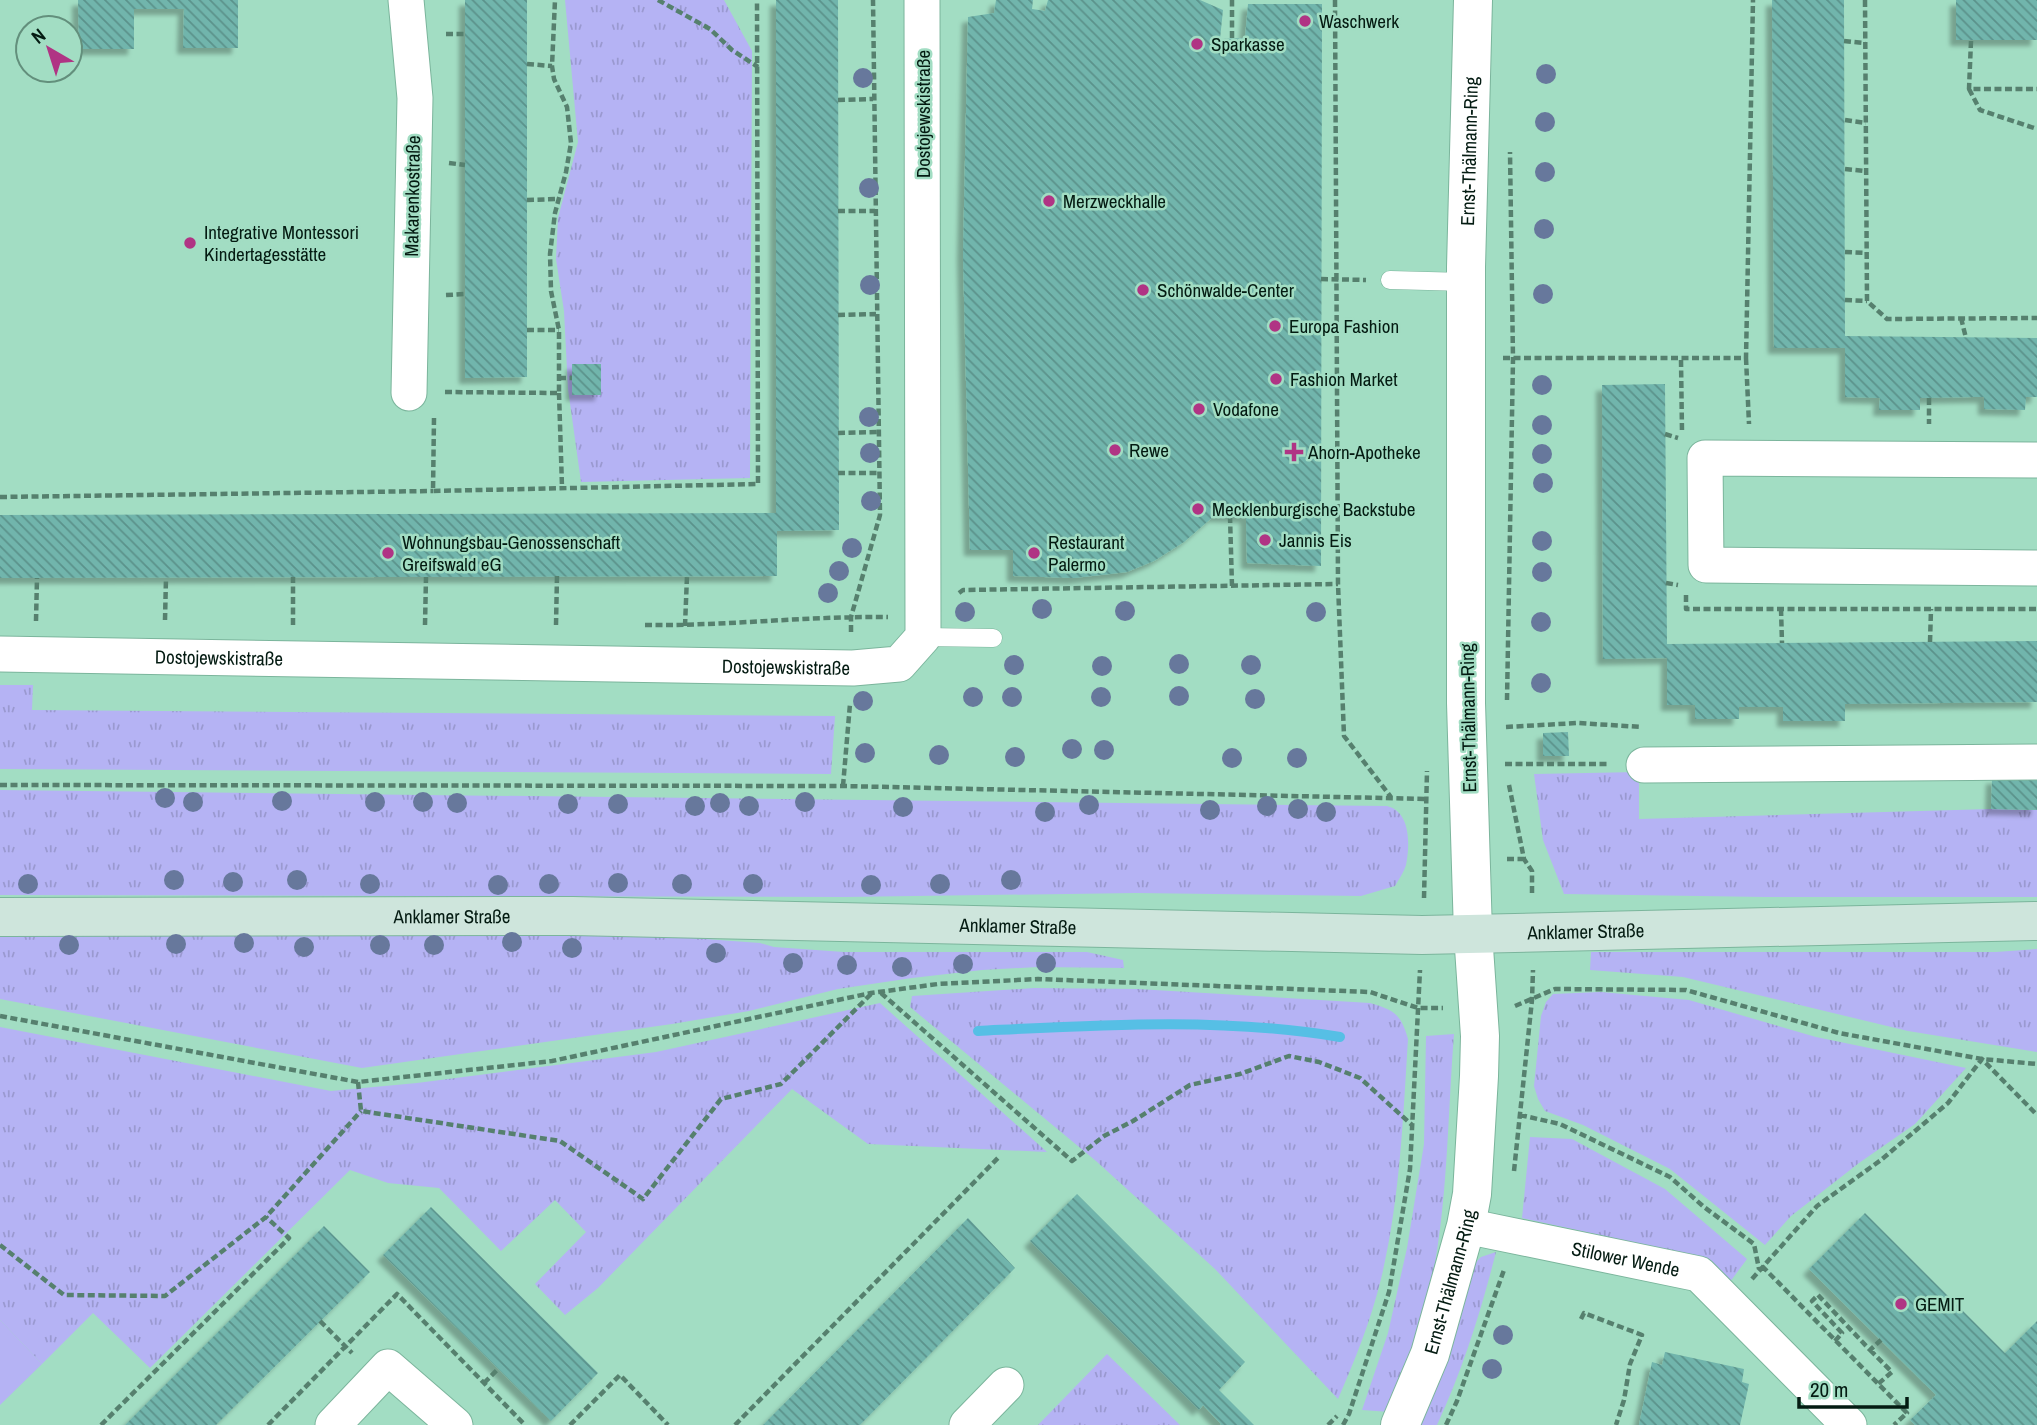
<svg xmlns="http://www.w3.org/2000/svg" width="2037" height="1425" viewBox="0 0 2037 1425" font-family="'Archivo Narrow',sans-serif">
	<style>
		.grass { fill: url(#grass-tufts) }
		.garden { fill: #b5b3f4 }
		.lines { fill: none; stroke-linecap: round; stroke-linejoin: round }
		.stream { stroke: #56bfe5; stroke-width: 10 }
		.building { fill: url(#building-back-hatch); filter: url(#shadow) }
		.service-casing { stroke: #7bb59c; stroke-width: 19 }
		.minor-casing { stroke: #7bb59c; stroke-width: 37 }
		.tertiary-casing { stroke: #7bb59c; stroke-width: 40 }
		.secondary-casing { stroke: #7bb59c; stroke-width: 40 }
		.path { stroke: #56806e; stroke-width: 4.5; stroke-dasharray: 7 3.5; stroke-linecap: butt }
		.service { stroke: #fff; stroke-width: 18 }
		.minor { stroke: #fff; stroke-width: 35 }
		.tertiary { stroke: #fff; stroke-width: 38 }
		.secondary { stroke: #cee5dc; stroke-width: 38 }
		.tree { fill: #67789c }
		.poi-dot { fill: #b03484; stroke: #a2ddc3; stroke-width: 2.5 }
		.labels { text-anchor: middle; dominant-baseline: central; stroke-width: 5; stroke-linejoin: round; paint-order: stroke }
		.poi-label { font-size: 19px; fill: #041b12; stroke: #a2ddc3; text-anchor: start }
		.street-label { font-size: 19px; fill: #041b12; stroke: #a2ddc3 }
	</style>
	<defs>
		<pattern id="grass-tufts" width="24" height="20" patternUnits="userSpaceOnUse" patternTransform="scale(1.75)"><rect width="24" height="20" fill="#b5b3f4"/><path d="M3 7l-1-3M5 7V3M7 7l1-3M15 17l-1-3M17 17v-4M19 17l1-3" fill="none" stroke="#9a99d0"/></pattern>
		<pattern id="building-back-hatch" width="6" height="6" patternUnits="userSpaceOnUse" patternTransform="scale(1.75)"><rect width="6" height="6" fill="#71b5ac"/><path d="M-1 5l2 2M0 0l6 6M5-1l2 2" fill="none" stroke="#5b928b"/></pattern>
		<filter id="shadow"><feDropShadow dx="-6" dy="6" stdDeviation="2" flood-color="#0004"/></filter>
	</defs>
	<rect width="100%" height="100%" fill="#a2ddc3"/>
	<path class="grass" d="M565 0H724L752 51 750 478 581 482 568 389 564 311 556 259 558 218 578 142Z
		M0 685H33L32 710 835 716 831 774 0 769Z
		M1639 772V819L1991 809 2037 810V897H1766L1564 894 1543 840 1534 774Z
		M0 790 1387 806C1411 812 1410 845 1406 865 1404 872 1399 879 1395 886L1361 896 1136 893 845 897 0 895Z
		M609 932 760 943 774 947 844 952H1087L1123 960 1124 968 1038 967 982 970 912 978 838 989 749 1011 672 1024 362 1068 0 999V934Z
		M2037 949V1052L1908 1031 1683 977 1590 970 1591 952H1996Z
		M1034 988 1138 989 1370 1003C1394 1010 1401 1014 1408 1039 1403 1119 1400 1200 1381 1279 1371 1320 1355 1360 1338 1399L1215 1269 1096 1161 910 1007 912 996Z
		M1601 992 1689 1000 1816 1037 1966 1068 1915 1124 1859 1163 1791 1216 1765 1245 1670 1169 1583 1125 1545 1111 1538 1099 1534 1086 1541 1016 1546 1002 1553 994Z
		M880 1003 1047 1152 868 1144 792 1089 598 1288 565 1315 535 1284 586 1232 555 1200 501 1251 439 1188 388 1183 350 1170 150 1368 93 1313 42 1364 0 1320V1027L331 1091 417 1083 656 1052Z
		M1454 1034C1448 1110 1448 1188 1435 1263 1426 1315 1408 1363 1390 1412L1362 1410 1388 1333 1407 1248 1424 1144 1426 1036Z
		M1530 1137 1572 1139 1665 1189 1747 1259 1730 1282 1700 1257 1522 1218Z
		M1496 1252C1481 1311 1463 1369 1437 1425H1420L1474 1264 1481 1257Z
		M1107 1354 1180 1425H1038Z"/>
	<path class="garden" d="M0 1320 42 1364 0 1405Z"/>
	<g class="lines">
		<path class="stream" d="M978 1031C1098 1025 1221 1017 1340 1037"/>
	</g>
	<path class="building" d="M78 0H238V48H183L184 9H134V49H79Z
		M465 0H527V377L465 378Z
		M776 0H838L839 530 777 531V576L0 578V515L776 513Z
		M996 0H1033L1032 9 1045 11 1048 0H1200L1223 10 1220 39 1245 38 1248 4H1322L1321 566 1247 563 1246 517 1214 516 1184 542 1154 561 1127 572 1074 578 1013 576V550H970L963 255 968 17 994 13Z
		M1772 0H1844L1845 336 2037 338V397H2026L2025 410 1984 409V397H1972L1920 398V410H1879L1880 398 1845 397V348H1774Z
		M1956 0H2037V40H1956Z
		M572 364H601V395H572Z
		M1665 384 1667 644 2037 641V702L1845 704V721H1783V707H1739V719H1695V705H1667V658L1603 659 1602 385Z
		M1568 732 1569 756H1543V733Z
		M1992 778 2037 779V810L1991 809Z
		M1077 1194 1245 1362 1219 1390 1254 1425H1220L1221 1424 1203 1405 1199 1410 1030 1241Z
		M431 1207 598 1373 551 1421 383 1255Z
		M1865 1213 2005 1353 2037 1321V1425H1915L1910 1420 1936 1395 1809 1269Z
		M968 1218 1015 1268 860 1425H763Z
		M324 1226 370 1272 216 1425H125Z
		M1665 1352 1744 1369 1742 1382 1749 1384 1740 1425H1639L1652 1362 1662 1365Z"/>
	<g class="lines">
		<defs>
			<path id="service" d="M1390 280 1466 282
				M923 637 993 638"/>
			<g id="minor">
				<path d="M406 0 415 98 409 393"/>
				<path d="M2037 460 1705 458 1706 565 2037 568"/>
				<path id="s1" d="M0 654 853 668 899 664 923 637 922 0"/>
				<path d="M1644 765 2037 762"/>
				<path id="s2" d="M1466 1226 1699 1274 1849 1425"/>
				<path d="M333 1425 388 1367 455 1425"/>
				<path d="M967 1425 1006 1385"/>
			</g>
			<g id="tertiary">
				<path id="s3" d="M1400 1425 1430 1354 1466 1226 1472 1194 1479 1076 1480 1036 1473 933 1466 703V267L1473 0"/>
			</g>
			<g id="secondary">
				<path id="s4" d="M0 917 573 916 1422 935 2037 921"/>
			</g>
		</defs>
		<use href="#service" class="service-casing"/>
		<use href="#minor" class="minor-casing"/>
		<use href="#tertiary" class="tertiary-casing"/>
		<use href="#secondary" class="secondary-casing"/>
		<path class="path" d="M658 0 710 29 732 50 758 67
			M1335 0 1338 584 1344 736 1391 797
			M1865 0 1867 301 1887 319 2037 318
			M446 34H465
			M1232 38V0
			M1844 41 1865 43
			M1971 41 1969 89H2037
			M527 64 552 66
			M1969 89 1980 110 2037 129
			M838 100 873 99
			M1845 120 1866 123
			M449 163 465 165
			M1845 169 1866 171
			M527 200 558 199
			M838 211H875
			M1845 252 1866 253
			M1321 279 1366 280
			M446 295 465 294
			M1845 300 1867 301
			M838 315 876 314
			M1961 318 1966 338
			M527 330H559
			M1503 358H1746L1753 0
			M1746 358 1749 424
			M1681 360 1682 432
			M559 378H572
			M445 392 559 393V330L551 291 550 254 555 213 566 172 571 143 567 107 554 79 552 66 555 0
			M559 393 562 487
			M1929 398V424
			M434 418 433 491 758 484 757 0
			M838 433 878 432
			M1665 434 1678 438
			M838 473H879
			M0 497 433 491
			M1230 516 1232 586
			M1666 583 1678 585
			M959 593 963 590 1338 584
			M1686 595V609H2037
			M1781 609 1782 643
			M165 620 166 578
			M36 621 37 578
			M293 625V577
			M425 625 426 577
			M556 625 557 576
			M645 625C726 626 807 616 888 617
			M685 626 687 576
			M851 632V617L880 515 873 0
			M1930 642 1931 609
			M1507 700 1513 359 1510 152
			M1506 727 1578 723 1642 727
			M1505 764H1609
			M0 785 843 786 1427 799
			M1509 785 1524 859 1532 871V895
			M843 786 850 704
			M1507 859H1524
			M1424 898 1427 771
			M881 993 1072 1161 1104 1136 1133 1121 1190 1085 1240 1074 1289 1056 1319 1062 1360 1078 1412 1125
			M1515 1006 1555 989 1686 990 1839 1033 1982 1059 2037 1064
			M0 1016 358 1082 552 1061 871 993 938 984 1038 979 1370 992 1418 1008H1443
			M358 1082 361 1111 560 1141 643 1199 721 1099 781 1084 871 994
			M1520 1115 1560 1124 1670 1177 1704 1207 1754 1244 1759 1269
			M1514 1171 1532 1000 1533 970
			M0 1245 64 1295 165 1296 266 1217 361 1111
			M1762 1266 1907 1413 1894 1425
			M1752 1279 1817 1206 1881 1160 1948 1103 1982 1059 2037 1115
			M1581 1319 1584 1313 1642 1335 1630 1364 1624 1400 1616 1425
			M320 1321 352 1353
			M1835 1341 1842 1333 1812 1301 1818 1295 1870 1350 1881 1340
			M1870 1350 1892 1372 1878 1384
			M484 1383 498 1369
			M101 1425 289 1238 266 1217
			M268 1425 397 1294 525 1425
			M570 1425 620 1375 668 1425
			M735 1425 998 1158
			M1328 1425 1337 1416
			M1343 1425 1349 1414 1389 1292 1410 1169 1420 970
			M1446 1425 1457 1401 1504 1270"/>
		<use href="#service" class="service"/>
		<use href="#minor" class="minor"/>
		<use href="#tertiary" class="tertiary"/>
		<use href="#secondary" class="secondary"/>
	</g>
	<g class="tree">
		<circle cx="1546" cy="74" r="10"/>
		<circle cx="863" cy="78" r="10"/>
		<circle cx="1545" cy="122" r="10"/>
		<circle cx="1545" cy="172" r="10"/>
		<circle cx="869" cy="188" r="10"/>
		<circle cx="1544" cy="229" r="10"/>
		<circle cx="870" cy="285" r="10"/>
		<circle cx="1543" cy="294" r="10"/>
		<circle cx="1542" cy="385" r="10"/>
		<circle cx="869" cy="417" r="10"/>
		<circle cx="1542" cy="425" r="10"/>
		<circle cx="870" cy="453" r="10"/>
		<circle cx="1542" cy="454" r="10"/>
		<circle cx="1543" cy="483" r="10"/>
		<circle cx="871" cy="501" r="10"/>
		<circle cx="1542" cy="541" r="10"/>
		<circle cx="852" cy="548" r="10"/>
		<circle cx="839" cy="571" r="10"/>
		<circle cx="1542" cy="572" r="10"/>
		<circle cx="828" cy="593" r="10"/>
		<circle cx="1042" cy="609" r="10"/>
		<circle cx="1125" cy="611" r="10"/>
		<circle cx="965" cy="612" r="10"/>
		<circle cx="1316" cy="612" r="10"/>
		<circle cx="1541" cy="622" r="10"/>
		<circle cx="1179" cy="664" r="10"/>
		<circle cx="1014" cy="665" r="10"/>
		<circle cx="1251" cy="665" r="10"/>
		<circle cx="1102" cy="666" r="10"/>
		<circle cx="1541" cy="683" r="10"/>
		<circle cx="1179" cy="696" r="10"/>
		<circle cx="973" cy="697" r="10"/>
		<circle cx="1012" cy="697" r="10"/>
		<circle cx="1101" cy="697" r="10"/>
		<circle cx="1255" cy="699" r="10"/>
		<circle cx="863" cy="701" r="10"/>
		<circle cx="1072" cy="749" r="10"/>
		<circle cx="1104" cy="750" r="10"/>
		<circle cx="865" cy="753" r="10"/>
		<circle cx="939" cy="755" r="10"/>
		<circle cx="1015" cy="757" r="10"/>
		<circle cx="1232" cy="758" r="10"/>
		<circle cx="1297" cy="758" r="10"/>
		<circle cx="165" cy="798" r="10"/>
		<circle cx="282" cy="801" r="10"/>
		<circle cx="193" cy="802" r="10"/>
		<circle cx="375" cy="802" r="10"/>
		<circle cx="423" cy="802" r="10"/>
		<circle cx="805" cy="802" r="10"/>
		<circle cx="457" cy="803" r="10"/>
		<circle cx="720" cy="803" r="10"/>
		<circle cx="568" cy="804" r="10"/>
		<circle cx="618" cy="804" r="10"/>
		<circle cx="1089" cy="805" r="10"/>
		<circle cx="695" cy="806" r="10"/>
		<circle cx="749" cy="806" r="10"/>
		<circle cx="1267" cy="806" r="10"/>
		<circle cx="903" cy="807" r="10"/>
		<circle cx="1298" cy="809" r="10"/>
		<circle cx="1210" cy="810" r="10"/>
		<circle cx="1045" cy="812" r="10"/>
		<circle cx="1326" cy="812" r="10"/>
		<circle cx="174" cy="880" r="10"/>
		<circle cx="297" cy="880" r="10"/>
		<circle cx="1011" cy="880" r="10"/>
		<circle cx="233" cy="882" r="10"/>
		<circle cx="618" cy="883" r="10"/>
		<circle cx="28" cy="884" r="10"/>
		<circle cx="370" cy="884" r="10"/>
		<circle cx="549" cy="884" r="10"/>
		<circle cx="682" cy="884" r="10"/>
		<circle cx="753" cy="884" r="10"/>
		<circle cx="940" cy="884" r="10"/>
		<circle cx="498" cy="885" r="10"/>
		<circle cx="871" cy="885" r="10"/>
		<circle cx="512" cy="942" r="10"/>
		<circle cx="244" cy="943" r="10"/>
		<circle cx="176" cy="944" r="10"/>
		<circle cx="69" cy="945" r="10"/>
		<circle cx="380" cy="945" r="10"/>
		<circle cx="434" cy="945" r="10"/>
		<circle cx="304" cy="947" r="10"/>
		<circle cx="572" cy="948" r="10"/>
		<circle cx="716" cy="953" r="10"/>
		<circle cx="793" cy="963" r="10"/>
		<circle cx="1046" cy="963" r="10"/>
		<circle cx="963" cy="964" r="10"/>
		<circle cx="847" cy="965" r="10"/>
		<circle cx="902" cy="967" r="10"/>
		<circle cx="1503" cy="1335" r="10"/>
		<circle cx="1492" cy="1369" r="10"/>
	</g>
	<g class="poi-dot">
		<circle cx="1305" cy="21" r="7"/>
		<circle cx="1197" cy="44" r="7"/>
		<circle cx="1049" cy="201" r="7"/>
		<circle cx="190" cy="243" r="7"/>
		<circle cx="1143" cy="290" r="7"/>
		<circle cx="1275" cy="326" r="7"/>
		<circle cx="1276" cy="379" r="7"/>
		<circle cx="1199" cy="409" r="7"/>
		<circle cx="1115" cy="450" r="7"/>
		<path d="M1290.5 441.5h7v7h7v7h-7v7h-7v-7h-7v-7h7z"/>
		<circle cx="1198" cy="509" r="7"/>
		<circle cx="1265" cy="540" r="7"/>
		<circle cx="388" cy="553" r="7"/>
		<circle cx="1034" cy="553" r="7"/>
		<circle cx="1901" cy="1304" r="7"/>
	</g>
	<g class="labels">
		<g class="poi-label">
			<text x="1319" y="21">Waschwerk</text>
			<text x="1211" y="44">Sparkasse</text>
			<text x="1063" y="201">Merzweckhalle</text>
			<text x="204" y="232">Integrative Montessori<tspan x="204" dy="22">Kindertagesstätte</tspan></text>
			<text x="1157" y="290">Schönwalde-Center</text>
			<text x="1289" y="326">Europa Fashion</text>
			<text x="1290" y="379">Fashion Market</text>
			<text x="1213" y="409">Vodafone</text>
			<text x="1129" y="450">Rewe</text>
			<text x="1308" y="452">Ahorn-Apotheke</text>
			<text x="1212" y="509">Mecklenburgische Backstube</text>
			<text x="1279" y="540">Jannis Eis</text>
			<text x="402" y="542">Wohnungsbau-Genossenschaft<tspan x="402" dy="22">Greifswald eG</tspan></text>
			<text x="1048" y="542">Restaurant<tspan x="1048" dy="22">Palermo</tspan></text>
			<text x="1915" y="1304">GEMIT</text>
		</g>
		<g class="street-label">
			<text transform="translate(923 114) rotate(-90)">Dostojewskistraße</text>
			<text stroke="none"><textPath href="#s3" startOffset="1286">Ernst-Thälmann-Ring</textPath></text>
			<text transform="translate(412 196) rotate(-89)">Makarenkostraße</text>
			<text stroke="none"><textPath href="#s1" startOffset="219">Dostojewskistraße</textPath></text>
			<text stroke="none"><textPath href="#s1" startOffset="786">Dostojewskistraße</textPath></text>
			<text transform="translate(1468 718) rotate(-91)">Ernst-Thälmann-Ring</text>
			<text stroke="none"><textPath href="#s4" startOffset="452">Anklamer Straße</textPath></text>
			<text stroke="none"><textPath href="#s4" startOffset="1018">Anklamer Straße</textPath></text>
			<text stroke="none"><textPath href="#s4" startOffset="1586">Anklamer Straße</textPath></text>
			<text stroke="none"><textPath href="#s2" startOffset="163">Stilower Wende</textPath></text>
			<text stroke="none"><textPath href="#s3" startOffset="152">Ernst-Thälmann-Ring</textPath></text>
		</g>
	</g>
	<g transform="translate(49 49) rotate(321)"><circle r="33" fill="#a2ddc3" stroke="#638f7c" stroke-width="2"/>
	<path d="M0-5L12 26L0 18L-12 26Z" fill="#b03484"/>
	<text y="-10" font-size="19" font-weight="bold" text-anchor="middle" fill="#041b12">N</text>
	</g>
	<path d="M1799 1397v10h108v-10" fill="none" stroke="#041b12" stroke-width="3.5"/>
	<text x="1810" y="1397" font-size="21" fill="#041b12" stroke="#a2ddc3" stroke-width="5" paint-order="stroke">20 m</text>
</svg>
